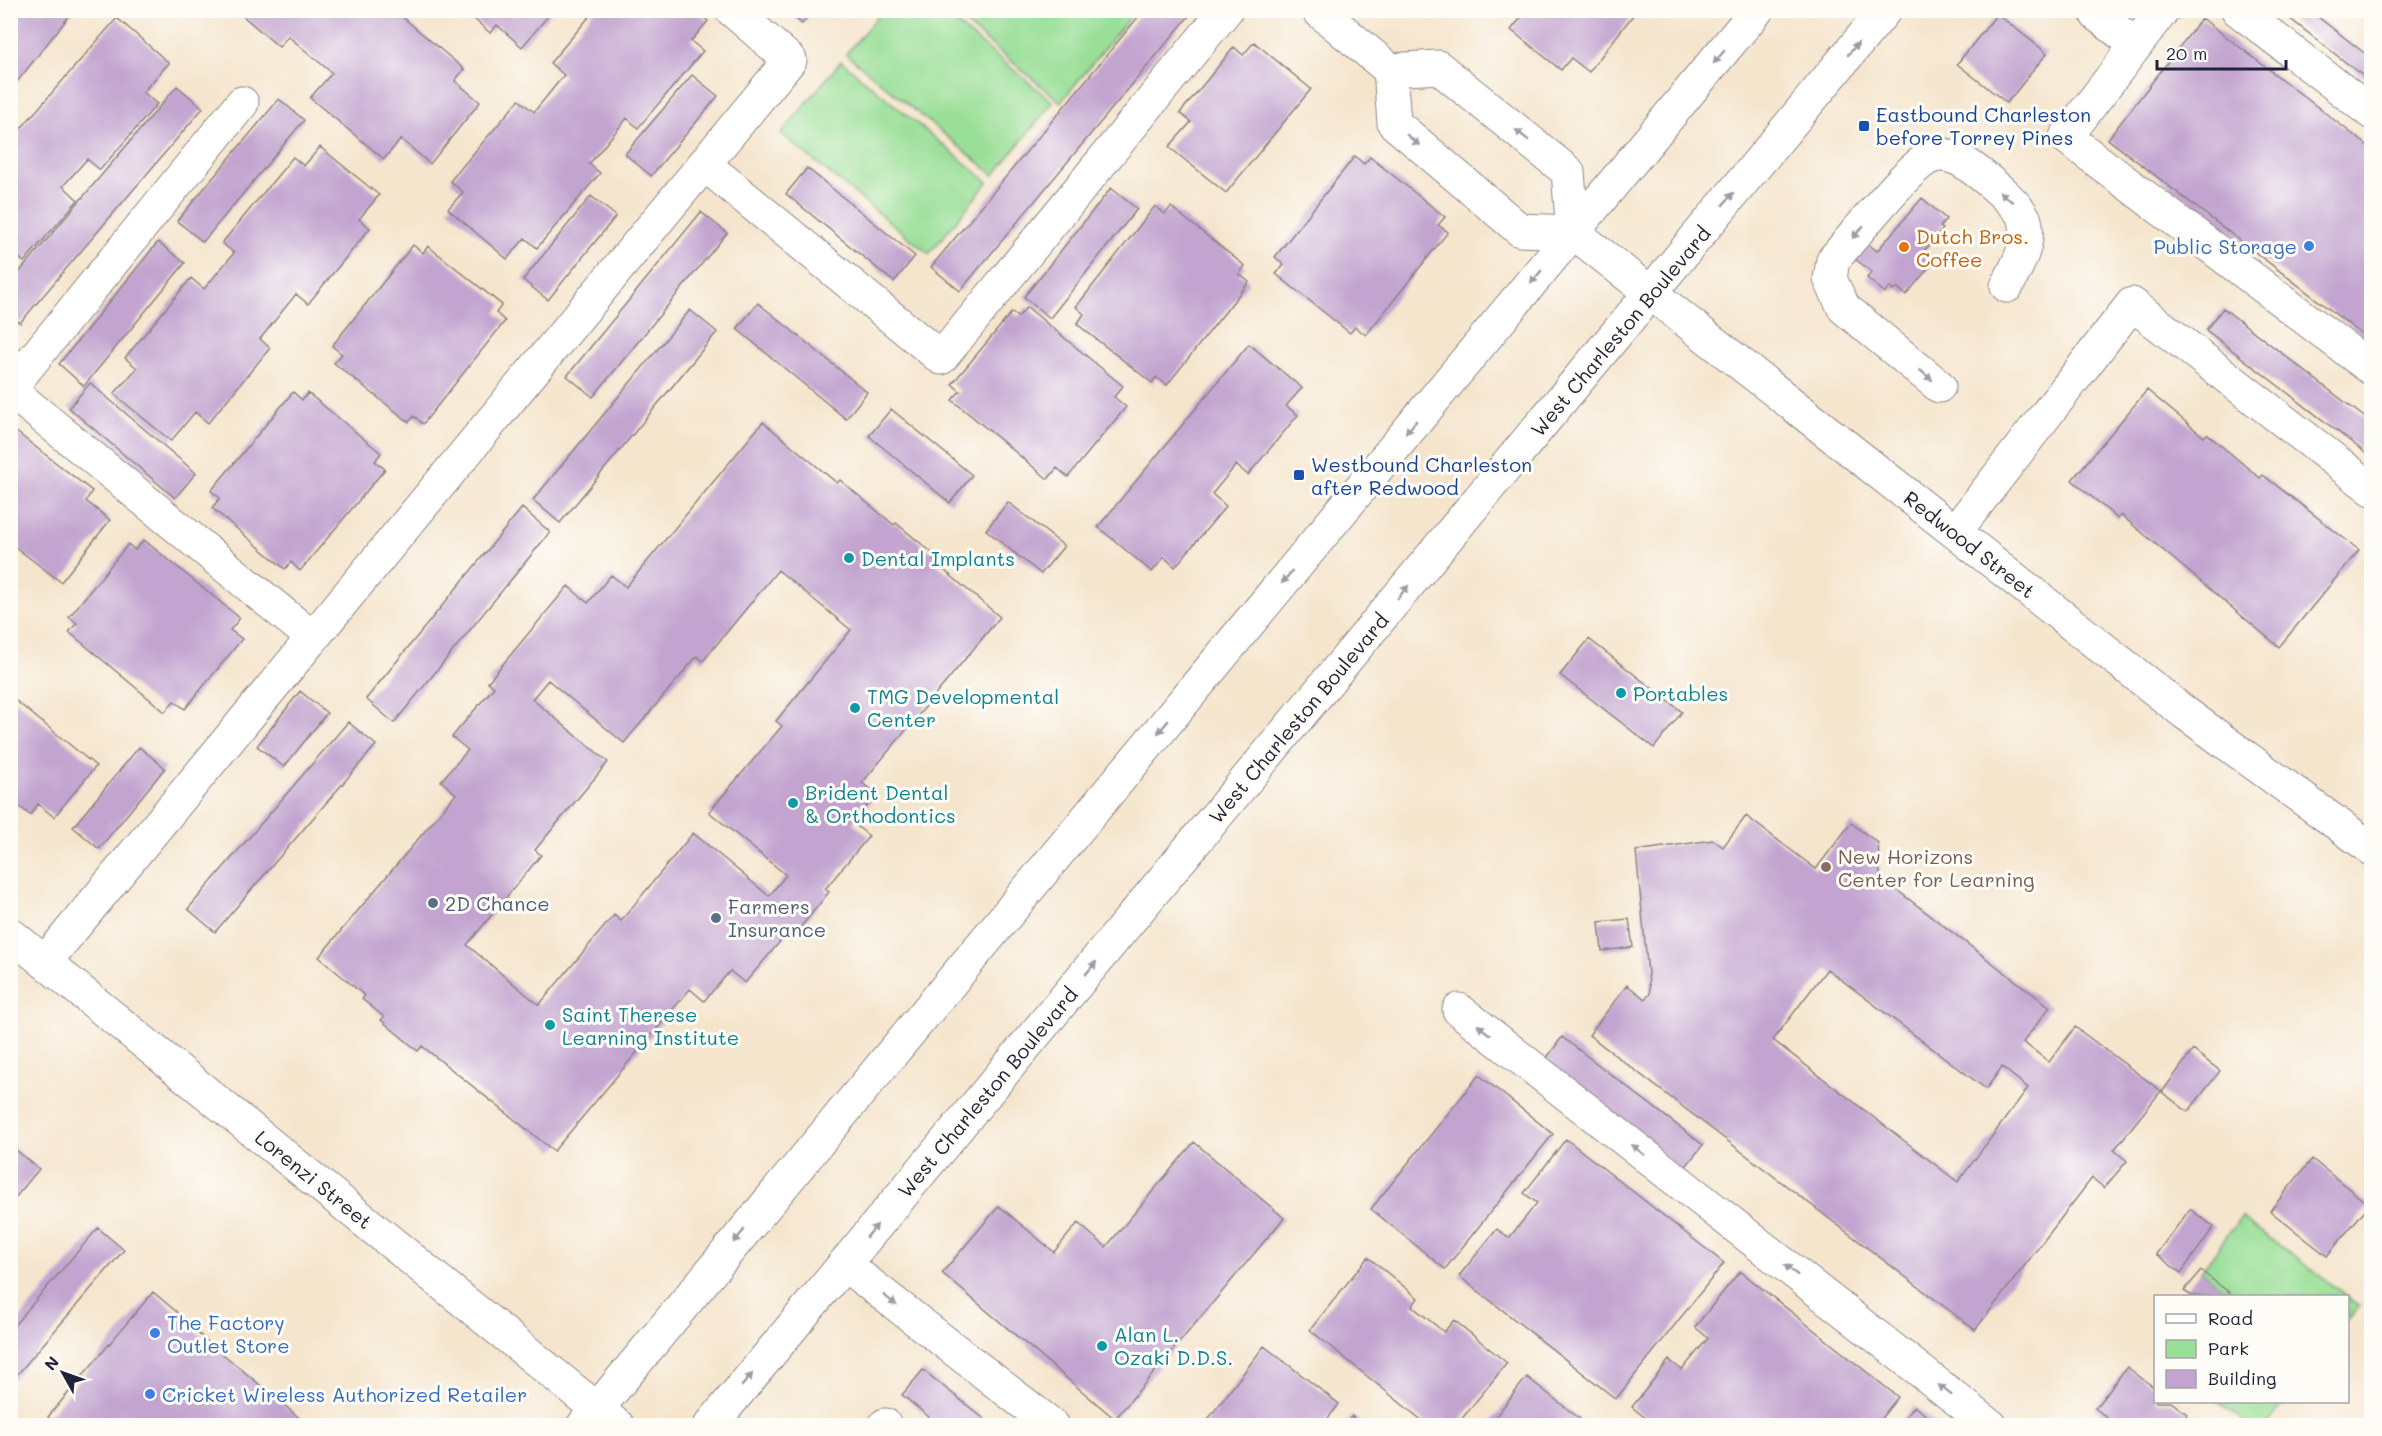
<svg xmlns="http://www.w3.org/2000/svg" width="2382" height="1436" viewBox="0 0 2382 1436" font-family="Mali,sans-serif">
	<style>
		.green { fill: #9adf97; stroke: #5e8069; stroke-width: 1.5 }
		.building { fill: #c3a4d0; fill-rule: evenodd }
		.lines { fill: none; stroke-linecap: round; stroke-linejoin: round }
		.minor-casing { stroke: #8c8484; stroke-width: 35 }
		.major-casing { stroke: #8c8484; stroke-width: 35 }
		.minor { stroke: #fff; stroke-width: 33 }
		.major { stroke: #fff; stroke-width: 33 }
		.oneway { fill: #9c9ca7 }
		.transit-dot { fill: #1a4fb4; stroke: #fdfcf7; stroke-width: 2 }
		.shop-dot { fill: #3f7fe0; stroke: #fdfcf7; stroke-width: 2 }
		.food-dot { fill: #e8710a; stroke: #fdfcf7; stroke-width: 2 }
		.culture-dot { fill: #0f9aa8; stroke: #fdfcf7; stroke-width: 2 }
		.education-dot { fill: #8d6e63; stroke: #fdfcf7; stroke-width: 2 }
		.service-dot { fill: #5c6f8a; stroke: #fdfcf7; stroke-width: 2 }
		.labels { text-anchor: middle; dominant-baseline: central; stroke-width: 6; stroke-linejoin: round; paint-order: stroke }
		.transit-label { font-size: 20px; fill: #164399; stroke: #fdfcf7; text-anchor: start }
		.food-label { font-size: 20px; fill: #c56008; stroke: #fdfcf7; text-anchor: start }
		.shop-label { font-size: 20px; fill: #366cbe; stroke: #fdfcf7; text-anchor: start }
		.street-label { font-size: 20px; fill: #22223b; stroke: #fdfcf7 }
		.culture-label { font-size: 20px; fill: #0d838f; stroke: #fdfcf7; text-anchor: start }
		.education-label { font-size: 20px; fill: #785e54; stroke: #fdfcf7; text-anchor: start }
		.service-label { font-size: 20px; fill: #4e5e75; stroke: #fdfcf7; text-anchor: start }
	</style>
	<rect width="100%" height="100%" fill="#fdfcf7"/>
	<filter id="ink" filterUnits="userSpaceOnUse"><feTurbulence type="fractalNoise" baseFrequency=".0167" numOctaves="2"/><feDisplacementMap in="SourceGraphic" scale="12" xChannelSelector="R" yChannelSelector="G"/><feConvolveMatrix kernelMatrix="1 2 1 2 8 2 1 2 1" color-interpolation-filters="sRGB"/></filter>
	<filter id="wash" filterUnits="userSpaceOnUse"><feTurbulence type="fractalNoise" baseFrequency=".008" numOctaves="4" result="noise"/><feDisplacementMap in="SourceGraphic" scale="24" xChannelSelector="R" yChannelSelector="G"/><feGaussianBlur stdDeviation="1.35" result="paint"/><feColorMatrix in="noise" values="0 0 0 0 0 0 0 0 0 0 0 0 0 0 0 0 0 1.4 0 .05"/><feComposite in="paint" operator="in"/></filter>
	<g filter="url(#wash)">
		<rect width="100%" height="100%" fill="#f5e5cd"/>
		<path class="green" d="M882 11H941L1053 102 994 175 846 54Z
			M950 11H1135L1061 102Z
			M841 61 988 182 929 254 781 134Z
			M2241 1217 2360 1306 2348 1321V1296H2234L2201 1271Z
			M2218 1402H2284L2265 1426 2249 1425Z"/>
		<g id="blocks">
			<path class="building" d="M10 10H74L16 83 10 78Z
				M236 10H394L464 69 455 81 480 102 430 164 401 139 384 159 310 98 332 73 288 36 279 47Z
				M464 10H553L522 47 497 25 490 33Z
				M595 10H695L708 21 691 41 703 51 638 128 627 118 589 164 600 173 537 248 525 238 507 259 448 209 463 192 450 181 519 100 534 112 564 75 550 63Z
				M785 10H813L802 24Z
				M1144 10H1194L960 291 931 267Z
				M1527 10H1637L1589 72 1571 58 1561 70 1511 30Z
				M2279 10H2309L2372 59V83Z
				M1997 14 2047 53 2007 103 1957 64Z
				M117 18 169 63 143 92 157 104 100 170 87 159 63 186 78 200 24 262 10 250V141Z
				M2202 18 2372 149V342L2108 139Z
				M1254 42 1311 89 1226 193 1169 147 1191 122 1180 113 1234 47 1243 55Z
				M692 75 718 96 651 176 625 154Z
				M177 86 203 108 20 323 10 315V283Z
				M279 99 304 120 203 242 177 221Z
				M320 147 379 195 359 219 370 228 308 304 296 294 260 339 270 348 208 423 195 412 171 441 114 394 137 368 125 358 191 278 204 289 234 253 222 243 293 157 304 166Z
				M1355 156 1364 164 1370 157 1445 217 1438 225 1448 232 1366 335 1355 327 1350 333 1276 274 1284 265 1275 257Z
				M807 168 915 256 894 282 786 194Z
				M1111 188 1137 209 1050 318 1024 297Z
				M591 196 616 216 548 300 523 280Z
				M1922 198 1946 219 1940 227 1943 229 1925 250 1936 259 1906 295 1898 288 1893 291 1890 287 1885 293 1867 278 1872 272 1855 259 1868 244 1877 251Z
				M1155 206 1165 214 1171 207 1245 266 1239 274 1249 282 1167 385 1156 377 1152 383 1077 324 1084 314 1076 307Z
				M701 212 727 233 593 397 567 376Z
				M158 242 185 263 84 386 59 364Z
				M413 245 423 253 428 246 502 305 496 313 505 321 423 424 414 416 409 422 334 363 342 354 332 346Z
				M758 303 867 392 846 419 737 329Z
				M1027 307 1123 386 1114 397 1126 407 1068 477 1057 468 1048 479 952 400 960 391 952 384 1012 312 1018 317Z
				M2223 308 2372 423V458L2206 330Z
				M690 310 717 332 560 523 533 500Z
				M1249 344 1302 388 1286 406 1298 415 1248 475 1236 465 1212 494 1226 506 1175 567 1164 557 1152 572 1098 527Z
				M90 383 196 473 175 498 69 408Z
				M2147 390 2204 437 2207 434 2260 478 2263 475 2359 550 2279 647 2121 515 2118 519 2072 480Z
				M293 392 302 400 308 393 381 453 375 461 385 469 300 571 291 562 285 569 212 508 220 498 211 491Z
				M891 409 972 475 950 503 869 436Z
				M763 422 837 483 840 480 894 525 896 523 936 556 932 560 1000 617 862 783 877 794 853 823 869 836 825 889 829 892 793 937 788 932 745 983 730 971 704 1001 690 989 554 1151 422 1046 418 1051 381 1020 384 1017 362 999 365 996 319 957 456 794 441 781 468 750 452 737 494 687 488 682 568 586 588 603 611 575 626 587ZM778 570 851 630 776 721 782 726 709 812 786 875 769 896 693 833 621 921 614 915 539 1005 467 945 541 855 535 850 608 762 532 699 548 680 624 743 697 656 703 661Z
				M10 427 92 491 86 501 110 520 61 582 10 543Z
				M1008 502 1064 546 1041 574 986 530Z
				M522 508 550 532 394 723 366 699Z
				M144 540 240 618 230 630 242 639 185 709 174 701 165 712 69 632 77 623 69 617 128 544 135 550Z
				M1589 639 1682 712 1654 748 1560 675Z
				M300 691 327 713 284 767 257 746Z
				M10 696 96 766 54 817 38 804 30 815 10 799Z
				M348 722 376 745 215 932 188 909Z
				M139 747 165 768 99 849 73 827Z
				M1746 816 1816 869 1851 823 1878 843 1880 877 2050 1007 2023 1042 2049 1062 2075 1027 2161 1091 2114 1150 2127 1161 2104 1188 2092 1178 1975 1330 1589 1035 1627 985 1645 999 1650 994 1636 851 1713 840 1723 847ZM1827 969 1986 1089 2002 1067 2028 1088 1958 1182 1773 1040Z
				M1629 919 1633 947 1602 951 1599 922Z
				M1562 1037 1703 1145 1682 1171 1543 1063Z
				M2193 1050 2220 1071 2188 1112 2162 1092Z
				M1479 1075 1553 1134 1445 1269 1371 1209Z
				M1566 1139 1724 1263 1616 1399 1459 1276 1497 1229 1509 1238 1537 1203 1524 1193Z
				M1194 1142 1284 1218 1115 1419 942 1273 999 1206 1054 1252 1078 1223 1106 1247Z
				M10 1145 39 1169 10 1204Z
				M2312 1159 2369 1205 2327 1256 2270 1211Z
				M2190 1209 2214 1227 2181 1273 2156 1254Z
				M98 1228 124 1250 10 1383V1330Z
				M1368 1257 1418 1298 1412 1306 1444 1332 1454 1320 1507 1363 1456 1426H1429L1310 1330Z
				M1740 1271 1898 1397 1875 1426H1655L1632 1407 1669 1360 1682 1370 1708 1338 1695 1327Z
				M2201 1271 2234 1296H2192L2184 1291Z
				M153 1292 196 1328 194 1330 309 1426H59L48 1417Z
				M1264 1346 1339 1404 1322 1426H1203Z
				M2127 1367 2156 1389V1402H2171L2187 1414 2178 1426H2117L2095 1408Z
				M923 1370 993 1426H940L902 1395Z
				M1527 1377 1580 1419 1574 1426H1488Z
				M1914 1406 1939 1426H1898Z
				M1352 1416 1364 1426H1344Z"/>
		</g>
	</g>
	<g filter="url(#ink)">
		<use href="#blocks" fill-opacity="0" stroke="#8c8484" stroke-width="1.5"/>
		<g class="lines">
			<defs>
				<path id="minor" d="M1318 10 1390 70 1438 67 1568 172 1573 232
					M2163 10 2066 137 2372 369
					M2238 10 2372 113
					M2097 15 2135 44
					M1390 70 1394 123 1520 230 1573 232
					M704 164 941 358 1226 10
					M1573 232 2185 713 2372 849
					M1939 386 1844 308 1830 279 1833 260C1852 239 1909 165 1931 157 1940 153 1949 155 1958 159 1973 167 2021 205 2025 220 2031 243 2017 266 2007 286
					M10 388 242 103
					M10 390 313 638
					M1955 532 2132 304 2372 489
					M10 934 618 1426
					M45 962 790 60 732 10
					M1459 1010 1991 1426
					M844 1264 1053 1426
					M885 1425V1426"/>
				<path id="major" d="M583 1426 1757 10
					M710 1426 1885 10"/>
			</defs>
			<use href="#minor" class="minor-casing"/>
			<use href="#major" class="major-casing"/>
			<use href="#minor" class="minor"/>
			<use href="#major" class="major"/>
		</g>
		<defs><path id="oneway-solid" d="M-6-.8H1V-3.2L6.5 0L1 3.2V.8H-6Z" transform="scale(1.5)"/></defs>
		<g class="oneway">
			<use href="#oneway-solid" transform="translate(1853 49) rotate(-50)"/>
			<use href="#oneway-solid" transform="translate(1719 57) rotate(130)"/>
			<use href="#oneway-solid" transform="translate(1522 135) rotate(-141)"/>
			<use href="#oneway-solid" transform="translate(1413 140) rotate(40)"/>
			<use href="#oneway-solid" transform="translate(2006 197) rotate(-142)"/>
			<use href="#oneway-solid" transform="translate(1728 199) rotate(-50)"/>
			<use href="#oneway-solid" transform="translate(1858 232) rotate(131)"/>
			<use href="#oneway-solid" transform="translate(1536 277) rotate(130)"/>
			<use href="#oneway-solid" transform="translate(1926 375) rotate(40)"/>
			<use href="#oneway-solid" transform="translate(1411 427) rotate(130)"/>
			<use href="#oneway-solid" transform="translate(1287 577) rotate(130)"/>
			<use href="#oneway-solid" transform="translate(1403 592) rotate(-50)"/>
			<use href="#oneway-solid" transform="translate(1163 727) rotate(130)"/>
			<use href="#oneway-solid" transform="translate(1091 968) rotate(-50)"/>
			<use href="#oneway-solid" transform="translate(1484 1030) rotate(-142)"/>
			<use href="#oneway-solid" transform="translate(1638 1150) rotate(-142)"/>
			<use href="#oneway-solid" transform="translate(872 1231) rotate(-50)"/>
			<use href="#oneway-solid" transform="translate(739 1236) rotate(130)"/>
			<use href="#oneway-solid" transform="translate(1791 1270) rotate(-142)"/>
			<use href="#oneway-solid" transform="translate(890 1300) rotate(38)"/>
			<use href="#oneway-solid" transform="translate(747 1380) rotate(-50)"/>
			<use href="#oneway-solid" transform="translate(1945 1390) rotate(-142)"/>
		</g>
	</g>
	<g class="transit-dot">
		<rect x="1858" y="120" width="12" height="12" rx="3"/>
		<rect x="1293" y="469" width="12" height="12" rx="3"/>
	</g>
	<g class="shop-dot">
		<circle cx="2309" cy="246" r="6"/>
		<circle cx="155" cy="1333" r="6"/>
		<circle cx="150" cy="1394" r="6"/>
	</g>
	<circle class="food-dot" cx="1904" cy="247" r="6"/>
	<g class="culture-dot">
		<circle cx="849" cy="558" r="6"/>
		<circle cx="1621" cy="693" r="6"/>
		<circle cx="855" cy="708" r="6"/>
		<circle cx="793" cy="803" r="6"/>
		<circle cx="550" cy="1025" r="6"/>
		<circle cx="1102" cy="1346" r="6"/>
	</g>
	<circle class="education-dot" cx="1826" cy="867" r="6"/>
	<g class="service-dot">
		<circle cx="433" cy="903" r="6"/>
		<circle cx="716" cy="918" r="6"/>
	</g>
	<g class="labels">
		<g class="transit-label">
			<text x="1876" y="114">Eastbound Charleston<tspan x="1876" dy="23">before Torrey Pines</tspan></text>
			<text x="1311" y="464">Westbound Charleston<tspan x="1311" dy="23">after Redwood</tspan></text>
		</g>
		<g class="food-label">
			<text x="1916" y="236">Dutch Bros.<tspan x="1916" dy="23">Coffee</tspan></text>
		</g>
		<g class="shop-label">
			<text x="2297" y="246" text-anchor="end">Public Storage</text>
			<text x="167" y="1322">The Factory<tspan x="167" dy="23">Outlet Store</tspan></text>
			<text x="162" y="1394">Cricket Wireless Authorized Retailer</text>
		</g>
		<g class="street-label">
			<text transform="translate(1620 331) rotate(-50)">West Charleston Boulevard</text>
			<text transform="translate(1970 544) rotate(38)">Redwood Street</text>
			<text transform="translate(1298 718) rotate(-50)">West Charleston Boulevard</text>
			<text transform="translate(987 1092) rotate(-50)">West Charleston Boulevard</text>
			<text transform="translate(314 1179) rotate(39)">Lorenzi Street</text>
		</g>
		<g class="culture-label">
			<text x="861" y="558">Dental Implants</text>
			<text x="1633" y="693">Portables</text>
			<text x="867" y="696">TMG Developmental<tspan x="867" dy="23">Center</tspan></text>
			<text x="805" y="792">Brident Dental<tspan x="805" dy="23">&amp; Orthodontics</tspan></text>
			<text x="562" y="1014">Saint Therese<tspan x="562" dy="23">Learning Institute</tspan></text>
			<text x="1114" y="1334">Alan L.<tspan x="1114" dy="23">Ozaki D.D.S.</tspan></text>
		</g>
		<g class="education-label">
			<text x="1838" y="856">New Horizons<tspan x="1838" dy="23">Center for Learning</tspan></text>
		</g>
		<g class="service-label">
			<text x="445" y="903">2D Chance</text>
			<text x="728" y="906">Farmers<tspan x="728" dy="23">Insurance</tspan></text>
		</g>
	</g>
	<rect width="2382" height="1436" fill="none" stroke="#fdfcf7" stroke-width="36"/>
	<rect x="2154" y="1295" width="195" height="108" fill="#fdfcf7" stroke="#a5a5ac" stroke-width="1.5"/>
	<rect x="2166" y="1314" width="30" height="9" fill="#ffffff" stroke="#a5a5ac" stroke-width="1.5"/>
	<text x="2208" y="1325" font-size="18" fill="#22223b">Road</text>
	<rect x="2166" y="1340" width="30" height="18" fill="#9adf97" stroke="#a5a5ac" stroke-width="1.5"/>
	<text x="2208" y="1355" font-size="18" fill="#22223b">Park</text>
	<rect x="2166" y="1370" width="30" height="18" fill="#c3a4d0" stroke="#a5a5ac" stroke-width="1.5"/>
	<text x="2208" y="1385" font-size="18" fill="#22223b">Building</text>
	<g transform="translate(63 1373) rotate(310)" stroke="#fdfcf7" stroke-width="4.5" paint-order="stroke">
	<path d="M0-4.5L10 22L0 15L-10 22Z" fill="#22223b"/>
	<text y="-9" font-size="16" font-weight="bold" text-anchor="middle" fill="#22223b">N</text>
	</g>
	<path d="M2157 60v9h129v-9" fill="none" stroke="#22223b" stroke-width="3"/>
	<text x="2166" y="60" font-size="18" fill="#22223b" stroke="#fdfcf7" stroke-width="4.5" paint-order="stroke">20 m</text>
</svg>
